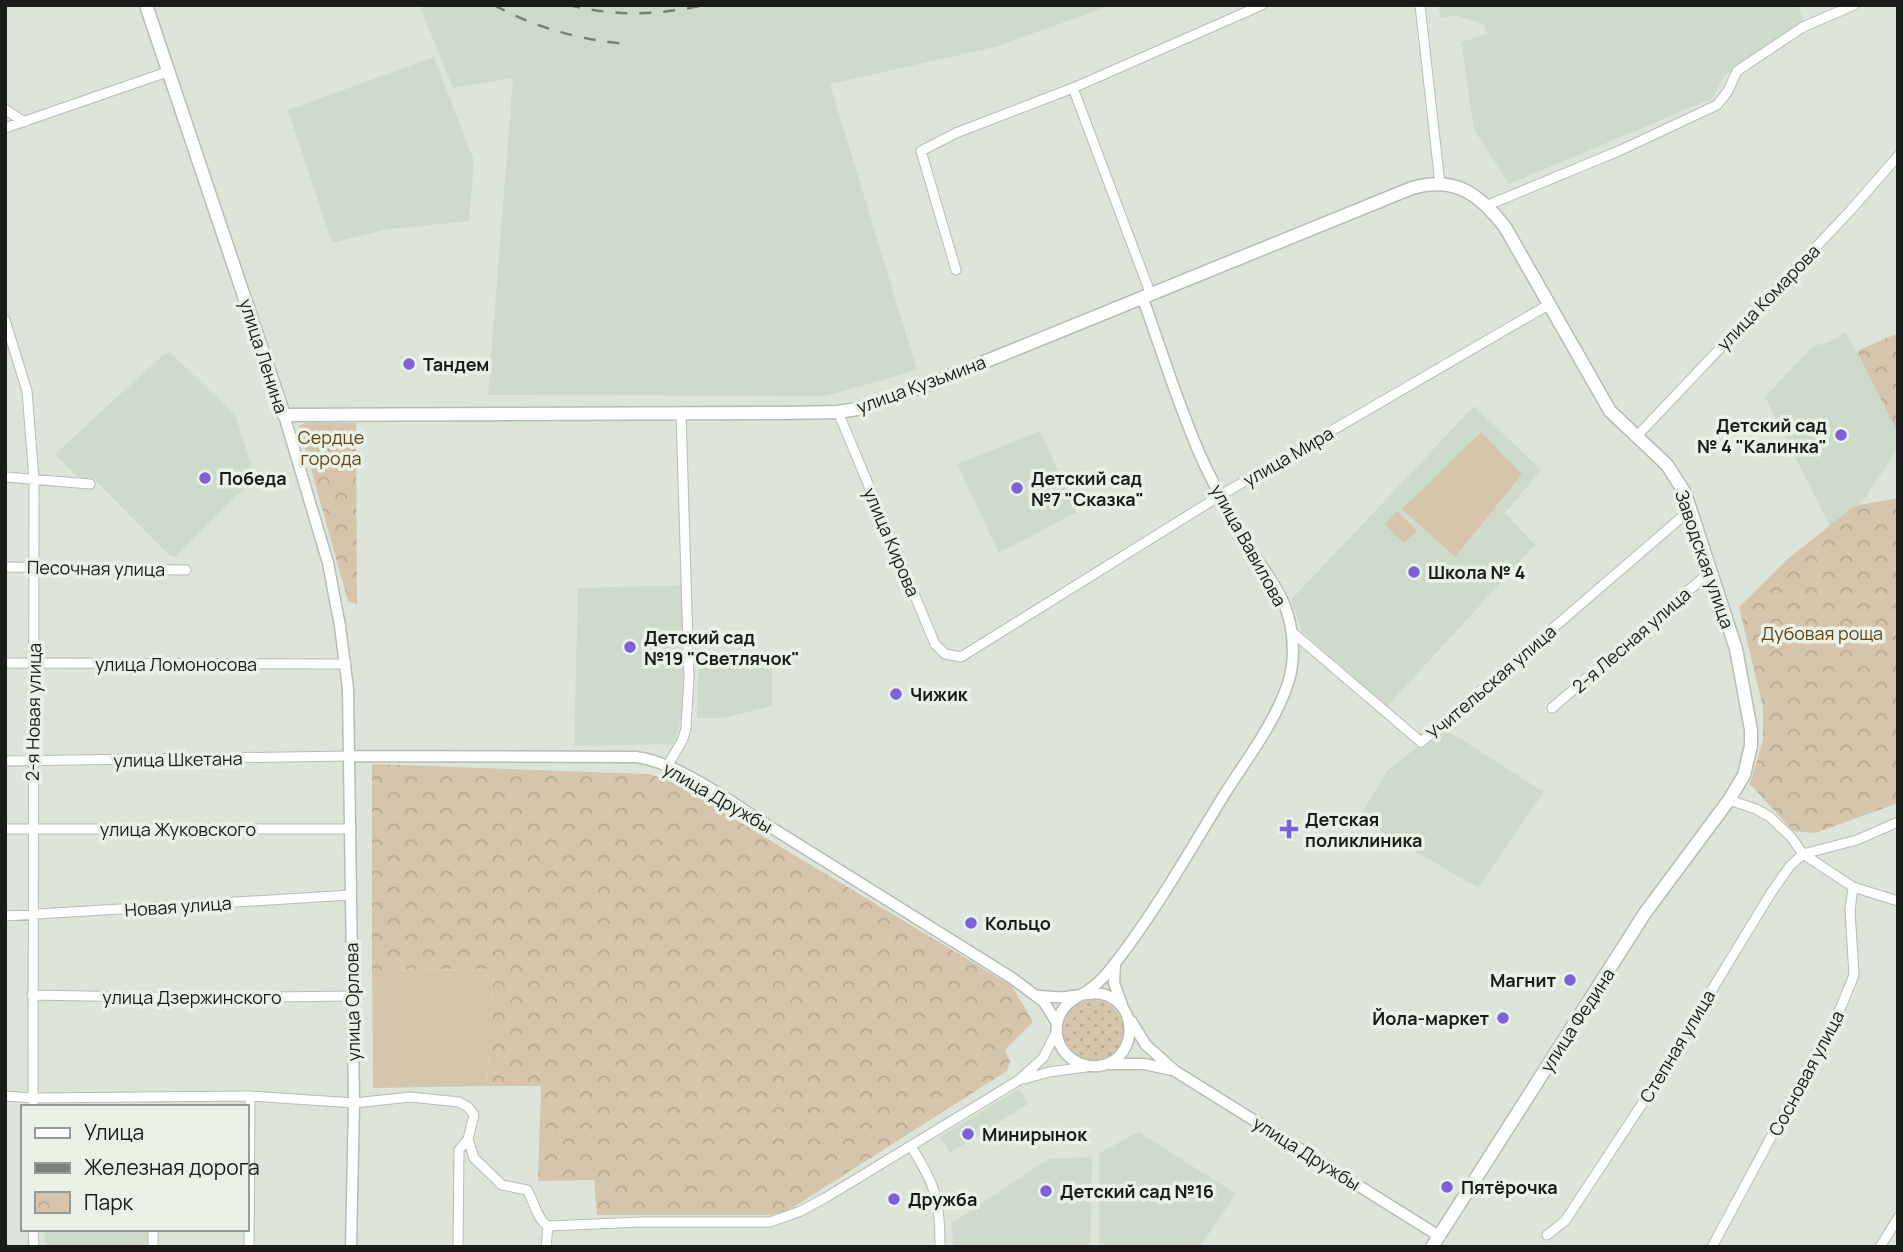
<svg xmlns="http://www.w3.org/2000/svg" width="1903" height="1252" viewBox="0 0 1903 1252" font-family="Manrope,sans-serif">
	<style>
		.built { fill: #cedbca }
		.grass { fill: url(#grass-dots) }
		.park { fill: url(#park-crowns) }
		.pitch { fill: #d6c5ad }
		.lines { fill: none; stroke-linecap: round; stroke-linejoin: round }
		.minor-casing { stroke: #b6bdb3; stroke-width: 11 }
		.tertiary-casing { stroke: #b6bdb3; stroke-width: 13 }
		.secondary-casing { stroke: #b6bdb3; stroke-width: 15 }
		.minor { stroke: #fff; stroke-width: 9 }
		.tertiary { stroke: #fff; stroke-width: 10 }
		.secondary { stroke: #fff; stroke-width: 12 }
		.rail { stroke: #7b8079; stroke-width: 2.5; stroke-dasharray: 12 12; stroke-linecap: butt }
		.poi-dot { fill: #7d61dc; stroke: #eaf2e7; stroke-width: 2.5 }
		.labels { text-anchor: middle; dominant-baseline: central; stroke-width: 7; stroke-linejoin: round; paint-order: stroke }
		.street-label { font-size: 18px; fill: #191c18; stroke: #eaf2e7 }
		.poi-label { font-size: 18px; font-weight: bold; fill: #191c18; stroke: #eaf2e7; text-anchor: start }
		.park-label { font-size: 18px; fill: #614517; stroke: #eaf2e7 }
	</style>
	<defs>
		<pattern id="grass-dots" width="8" height="8" patternUnits="userSpaceOnUse" patternTransform="scale(1.75)"><rect width="8" height="8" fill="#d6c5ad"/><path d="M2 2h.1M6 6h.1" fill="none" stroke="#b7a994" stroke-width="1.8" stroke-linecap="round"/></pattern>
		<pattern id="park-crowns" width="20" height="18" patternUnits="userSpaceOnUse" patternTransform="scale(1.75)"><rect width="20" height="18" fill="#d6c5ad"/><path d="M2 6a3 3 0 1 1 6 0M12 15a3 3 0 1 1 6 0" fill="none" stroke="#b7a994"/></pattern>
	</defs>
	<rect width="100%" height="100%" fill="#dde5da"/>
	<path class="built" d="M419 5H1112L995 47 830 84 917 370 826 396 488 395 513 78 453 88Z
		M1437 5H1798L1804 22 1724 76 1713 98 1509 184 1474 130 1461 42 1487 34 1485 25 1455 15 1442 18Z
		M434 57 474 161 469 221 383 230 332 243 288 110Z
		M1845 332 1898 421V449L1865 498 1831 528 1765 397 1813 346 1830 342Z
		M170 352 236 416 255 477 176 557 169 555 94 479 78 477 55 454 164 354Z
		M1474 406 1541 470 1505 513 1535 545 1387 707 1302 631 1291 600Z
		M1040 431 1077 512 999 553 957 464Z
		M683 585 685 706 674 744 574 746 578 588Z
		M699 654H761L772 659V706L722 718H697Z
		M1442 727 1544 792 1478 888 1359 818 1387 771Z
		M1019 1089 1028 1104 950 1153 940 1137Z
		M1139 1132 1236 1194 1200 1247H1103L1099 1245V1153Z
		M1092 1157 1090 1247H953L952 1223 1048 1159Z
		M45 1229H148V1247H45Z"/>
	<path class="grass" d="M1062 1031a31 31 0 1 1 62 0a31 31 0 1 1-62 0Z"/>
	<path class="park" d="M1898 333V434L1857 351Z
		M307 422 356 423 357 604 348 601 299 426Z
		M1898 498V803L1815 833 1793 831 1750 784 1763 740V708L1739 607 1789 558 1854 506Z
		M372 764 648 774 670 780 1012 986 1033 1022 1005 1050 1010 1061 1007 1071 789 1210 770 1215H597L594 1180 538 1181 541 1086H487L494 969 372 970Z"/>
	<path class="pitch" d="M1481 432 1522 474 1455 557 1402 509Z
		M1397 511 1417 531 1404 543 1384 524Z
		M494 969 487 1086 373 1088 372 970Z"/>
	<g class="lines">
		<defs>
			<path id="minor" d="M1420 5 1440 184
				M1073 88 1151 295
				M5 109 24 122
				M5 128 170 71
				M1488 205 1621 150 1717 105 1728 91 1737 71 1803 27 1854 5
				M956 270 921 151 956 133 1073 88 1262 5
				M5 320 27 391 34 479 33 1107
				M838 412 935 644 945 654 961 657 1221 495 1548 305
				M1637 436 1850 211 1898 156
				M5 477 90 484
				M5 567 186 570
				M1291 631 1421 742 1690 510
				M5 663 346 664
				M1552 708 1710 572
				M5 761 350 756
				M668 765 683 739 686 728 689 678 681 412
				M1729 800 1756 809 1770 817 1791 837 1803 854 1853 887 1898 901
				M5 829H351
				M5 916 351 895
				M32 995 195 998 352 996
				M1024 1079 1049 1072 1086 1067
				M5 1096 32 1098 250 1096 354 1103 410 1097 459 1102 468 1107 474 1115 468 1139 474 1158 502 1185 527 1190C534 1201 537 1220 548 1226
				M911 1146C936 1188 940 1197 940 1247
				M548 1226 642 1222H770L801 1211 825 1198 1019 1080 1043 1058 1057 1031
				M33 1229 34 1247
				M153 1229V1247
				M1547 1235 1565 1221 1644 1101 1771 893 1790 866 1803 854 1857 840 1898 822
				M249 1247 250 1096
				M458 1247 459 1150 468 1139
				M546 1247 548 1226
				M1712 1247 1841 1007 1854 975 1850 910 1853 887
				M1880 1247 1898 1218"/>
			<path id="tertiary" d="M284 415 328 563 340 626 348 689 354 1103 351 1247
				M350 756 636 757C678 762 735 805 772 828 852 878 932 928 1012 978L1044 1002 1057 1023
				M1115 964 1114 983 1122 1005
				M1039 996C1048 996 1057 998 1066 997 1080 996 1094 990 1108 996 1141 1010 1135 1062 1098 1066 1071 1069 1049 1042 1059 1017 1065 1001 1078 998 1090 989 1099 983 1106 975 1113 966 1154 914 1189 852 1224 795 1246 760 1275 723 1288 683 1295 663 1294 636 1288 615 1278 581 1249 554 1234 522 1222 499 1208 474 1198 450 1177 401 1161 349 1143 299
				M1131 1021 1146 1045 1175 1071 1439 1236
				M1108 1064H1144L1172 1070"/>
			<path id="secondary" d="M146 5 284 415 784 413 838 412 857 409 930 384 1412 188C1456 176 1479 194 1505 227L1610 411 1667 465 1685 493 1736 649 1751 730V746L1744 775 1729 800 1645 913 1432 1247"/>
		</defs>
		<use href="#minor" class="minor-casing"/>
		<use href="#tertiary" class="tertiary-casing"/>
		<use href="#secondary" class="secondary-casing"/>
		<use href="#minor" class="minor"/>
		<use href="#tertiary" class="tertiary"/>
		<use href="#secondary" class="secondary"/>
		<path class="rail" d="M494 5C536 28 578 39 625 44
			M568 5C620 17 654 15 706 5"/>
	</g>
	<g class="poi-dot">
		<circle cx="409" cy="364" r="7"/>
		<circle cx="1841" cy="435" r="7"/>
		<circle cx="205" cy="478" r="7"/>
		<circle cx="1017" cy="488" r="7"/>
		<circle cx="1414" cy="572" r="7"/>
		<circle cx="630" cy="647" r="7"/>
		<circle cx="896" cy="694" r="7"/>
		<path d="M1285.5 818.5h7v7h7v7h-7v7h-7v-7h-7v-7h7z"/>
		<circle cx="971" cy="923" r="7"/>
		<circle cx="1570" cy="980" r="7"/>
		<circle cx="1503" cy="1018" r="7"/>
		<circle cx="968" cy="1134" r="7"/>
		<circle cx="1447" cy="1187" r="7"/>
		<circle cx="1046" cy="1191" r="7"/>
		<circle cx="894" cy="1199" r="7"/>
	</g>
	<g class="labels">
		<g class="street-label">
			<text transform="translate(1768 297) rotate(-46)">улица Комарова</text>
			<text transform="translate(264 356) rotate(72)">улица Ленина</text>
			<text transform="translate(921 384) rotate(-20)">улица Кузьмина</text>
			<text transform="translate(1288 456) rotate(-30)">улица Мира</text>
			<text transform="translate(892 542) rotate(67)">улица Кирова</text>
			<text transform="translate(1249 545) rotate(61)">улица Вавилова</text>
			<text transform="translate(1705 559) rotate(71)">Заводская улица</text>
			<text transform="translate(96 568) rotate(1)">Песочная улица</text>
			<text transform="translate(1631 640) rotate(-41)">2-я Лесная улица</text>
			<text x="176" y="664">улица Ломоносова</text>
			<text transform="translate(1491 682) rotate(-41)">Учительская улица</text>
			<text transform="translate(33 712) rotate(-89)">2-я Новая улица</text>
			<text transform="translate(178 759) rotate(-1)">улица Шкетана</text>
			<text transform="translate(718 797) rotate(30)">улица Дружбы</text>
			<text x="178" y="829">улица Жуковского</text>
			<text transform="translate(178 906) rotate(-4)">Новая улица</text>
			<text x="192" y="997">улица Дзержинского</text>
			<text transform="translate(352 1002) rotate(-91)">улица Орлова</text>
			<text transform="translate(1577 1020) rotate(-57)">улица Федина</text>
			<text transform="translate(1677 1046) rotate(-59)">Степная улица</text>
			<text transform="translate(1806 1073) rotate(-62)">Сосновая улица</text>
			<text transform="translate(1307 1153) rotate(32)">улица Дружбы</text>
		</g>
		<g class="poi-label">
			<text x="423" y="364">Тандем</text>
			<text x="1827" y="425" text-anchor="end">Детский сад<tspan x="1827" dy="21">№ 4 "Калинка"</tspan></text>
			<text x="219" y="478">Победа</text>
			<text x="1031" y="478">Детский сад<tspan x="1031" dy="21">№7 "Сказка"</tspan></text>
			<text x="1428" y="572">Школа № 4</text>
			<text x="644" y="637">Детский сад<tspan x="644" dy="21">№19 "Светлячок"</tspan></text>
			<text x="910" y="694">Чижик</text>
			<text x="1305" y="819">Детская<tspan x="1305" dy="21">поликлиника</tspan></text>
			<text x="985" y="923">Кольцо</text>
			<text x="1556" y="980" text-anchor="end">Магнит</text>
			<text x="1489" y="1018" text-anchor="end">Йола-маркет</text>
			<text x="982" y="1134">Минирынок</text>
			<text x="1461" y="1187">Пятёрочка</text>
			<text x="1060" y="1191">Детский сад №16</text>
			<text x="908" y="1199">Дружба</text>
		</g>
		<g class="park-label">
			<text x="331" y="437">Сердце<tspan x="331" dy="21">города</tspan></text>
			<text x="1822" y="633">Дубовая роща</text>
		</g>
	</g>
	<rect width="1903" height="1252" fill="none" stroke="#191c18" stroke-width="14"/>
	<rect x="21" y="1105" width="228" height="126" fill="#eaf2e7" stroke="#969c94" stroke-width="2"/>
	<rect x="35" y="1128" width="35" height="10" fill="#ffffff" stroke="#969c94" stroke-width="2"/>
	<text x="84" y="1140" font-size="21" fill="#191c18">Улица</text>
	<rect x="35" y="1163" width="35" height="10" fill="#7b8079" stroke="#969c94" stroke-width="2"/>
	<text x="84" y="1175" font-size="21" fill="#191c18">Железная дорога</text>
	<rect x="35" y="1192" width="35" height="21" fill="url(#park-crowns)" stroke="#969c94" stroke-width="2"/>
	<text x="84" y="1210" font-size="21" fill="#191c18">Парк</text>
</svg>
